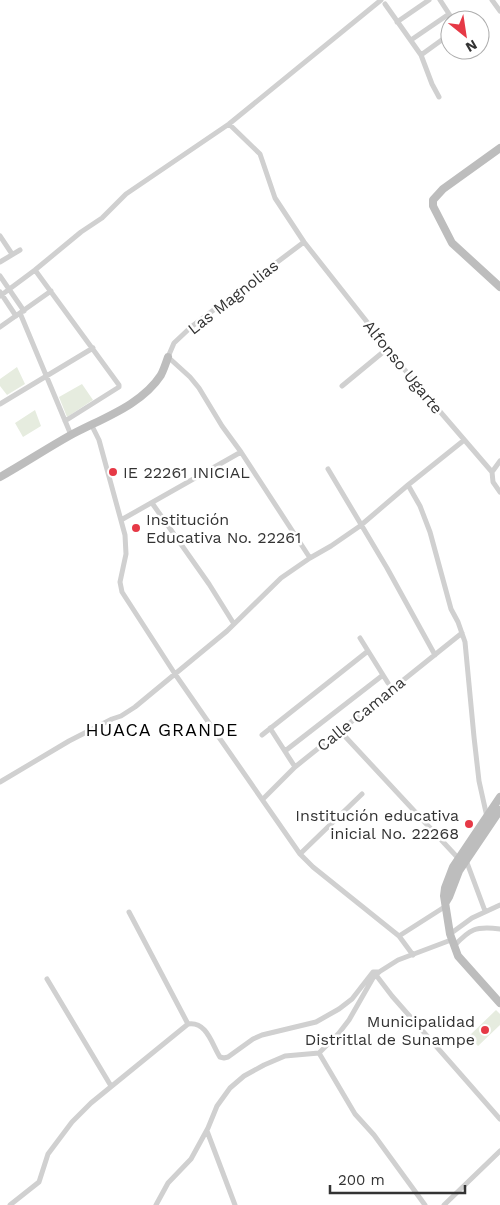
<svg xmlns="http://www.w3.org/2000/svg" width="500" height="1205" viewBox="0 0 500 1205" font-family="'Work Sans',sans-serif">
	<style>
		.green { fill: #e6ecdf }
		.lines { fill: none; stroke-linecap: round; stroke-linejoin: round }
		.street { stroke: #d0d0d0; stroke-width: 5 }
		.secondary { stroke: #bdbdbd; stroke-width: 8 }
		.poi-dot { fill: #e63946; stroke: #fff; stroke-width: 2 }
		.labels { text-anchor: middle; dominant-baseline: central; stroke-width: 5; stroke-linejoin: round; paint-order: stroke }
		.street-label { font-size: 16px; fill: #333; stroke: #fff }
		.poi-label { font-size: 16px; fill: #333; stroke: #fff; text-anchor: start }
		.neighbourhood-label { font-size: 18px; letter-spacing: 1px; fill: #000; stroke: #fff }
	</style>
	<rect width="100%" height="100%" fill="#fff"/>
	<path class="green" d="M17 367 25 384 7 395 0 386V379Z
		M82 384 93 400 67 417 59 397Z
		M35 410 41 426 23 437 15 423Z
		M496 1010 500 1014V1025L478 1046 469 1036Z"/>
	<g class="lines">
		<path class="street" d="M440 0 453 20
			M492 0 500 11
			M385 4 421 55 432 84 439 97
			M397 22 429 0
			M411 40 449 14
			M421 55 450 34
			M229 124 260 154 275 198 304 242 412 379 492 472 493 482 500 492
			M0 236 12 254
			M304 242 191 327 174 343 168 357 190 377 199 388 222 426 241 452 310 558
			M0 262 20 250
			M35 270 119 385V387L65 421
			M0 276 24 311
			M0 292 16 316
			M0 296 35 270 81 232 102 218 126 194 229 124 381 0
			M20 313 71 435
			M0 327 51 291
			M342 386 388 348
			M0 404 93 348
			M92 426 99 440 125 535 126 554 120 582 122 592 175 674 300 854 313 867 399 936 413 955
			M328 469 387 568 435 655
			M492 472 500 461
			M408 485 420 506 430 532 451 609 458 622 465 642 474 737 479 781 487 817
			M152 503 209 584 234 624
			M121 520 241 452
			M360 638 388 683
			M270 728 295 767
			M340 731 458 858
			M262 735 368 651
			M285 751 383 675
			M0 782 69 741 112 719 121 716 135 707 227 631 281 578 310 558 331 546 360 526 408 485 463 441
			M263 799 295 767 462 633
			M300 854 362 794
			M466 860 485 911
			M129 912 188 1024
			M450 934 472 918 500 905
			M399 936 446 906
			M454 946C470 929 475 926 500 929
			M376 975 392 996 500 1119
			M47 979 111 1086
			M188 1024C207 1021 212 1045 220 1057L224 1058 228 1057 253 1039 262 1035 316 1022 339 1009 352 999 373 972H379
			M319 1053 355 1114 374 1135 425 1205
			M207 1131 235 1205
			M10 1205 39 1182 48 1154 72 1122 91 1103 188 1024
			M156 1205 168 1183 191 1159 208 1128 217 1106 230 1088 244 1076 264 1065 285 1056 319 1053 339 1033 349 1020 373 978 379 972 398 960 451 940
			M444 1205 500 1151"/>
		<path class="secondary" d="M500 148 443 189 433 200V206L452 243 500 287
			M0 477C23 464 46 449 69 436 100 419 141 406 161 375 164 369 166 363 168 357
			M500 797 453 867 445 888 444 896 450 934 458 956 500 1003
			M446 902 449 897 459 871 500 810"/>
	</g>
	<g class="poi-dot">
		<circle cx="113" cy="472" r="5"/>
		<circle cx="136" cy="528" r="5"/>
		<circle cx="469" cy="824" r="5"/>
		<circle cx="485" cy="1030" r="5"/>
	</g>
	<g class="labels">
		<g class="street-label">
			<text transform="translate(233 297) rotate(-38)">Las Magnolias</text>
			<text transform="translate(403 367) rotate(51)">Alfonso Ugarte</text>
			<text transform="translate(361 714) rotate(-39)">Calle Camana</text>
		</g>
		<g class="poi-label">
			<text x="123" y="472">IE 22261 INICIAL</text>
			<text x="146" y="519">Institución<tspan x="146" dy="18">Educativa No. 22261</tspan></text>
			<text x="459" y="815" text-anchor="end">Institución educativa<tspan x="459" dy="18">inicial No. 22268</tspan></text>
			<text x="475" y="1021" text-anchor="end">Municipalidad<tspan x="475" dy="18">Distritlal de Sunampe</tspan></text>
		</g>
		<g class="neighbourhood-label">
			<text x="162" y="729">HUACA GRANDE</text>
		</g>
	</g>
	<g transform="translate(465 35) rotate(150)"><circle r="24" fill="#ffffff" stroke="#adadad"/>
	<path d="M0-4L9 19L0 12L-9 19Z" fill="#e63946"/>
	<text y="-8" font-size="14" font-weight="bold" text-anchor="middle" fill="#333333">N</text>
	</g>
	<path d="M330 1185v8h135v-8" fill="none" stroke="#333333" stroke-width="2.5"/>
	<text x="338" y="1185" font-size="15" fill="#333333" stroke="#ffffff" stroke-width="4" paint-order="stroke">200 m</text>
</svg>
